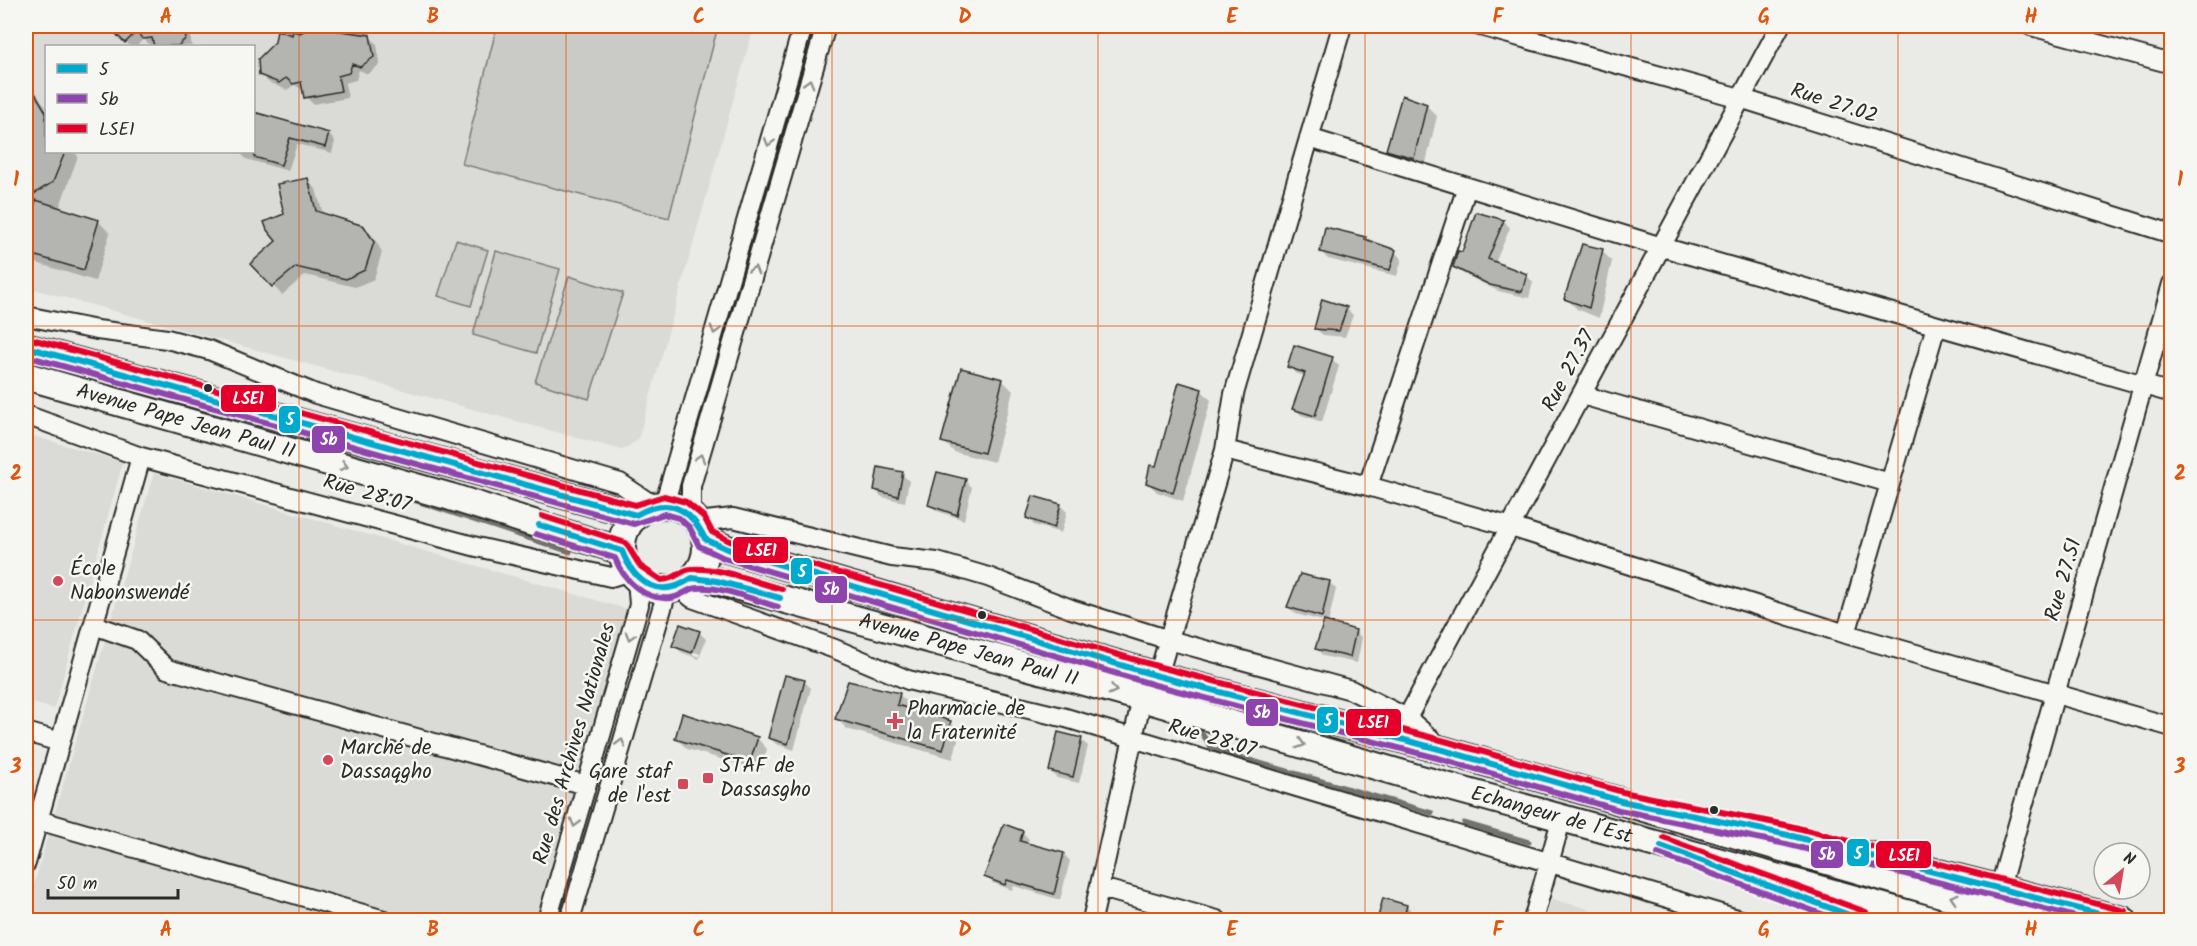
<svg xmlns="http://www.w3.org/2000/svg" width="2197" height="946" viewBox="0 0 2197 946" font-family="Kalam,sans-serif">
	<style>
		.built { fill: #dadad6; fill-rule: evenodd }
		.green { fill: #cacac7; stroke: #7a7a79; stroke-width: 1.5 }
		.shadow { fill: #0003; fill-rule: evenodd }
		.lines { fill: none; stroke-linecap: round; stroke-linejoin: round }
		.stream { stroke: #727270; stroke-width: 5 }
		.building { fill: #b4b4b1; stroke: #2b2b2b; stroke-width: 1.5 }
		.minor-casing { stroke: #2b2b2b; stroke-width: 22 }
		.highway-casing { stroke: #2b2b2b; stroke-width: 30 }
		.minor { stroke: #f6f6f2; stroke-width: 18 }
		.highway { stroke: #f6f6f2; stroke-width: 26 }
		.bus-1-casing { stroke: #f6f6f2; stroke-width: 10 }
		.bus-2-casing { stroke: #f6f6f2; stroke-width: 10 }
		.bus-3-casing { stroke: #f6f6f2; stroke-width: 10 }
		.bus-1 { stroke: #00a9ce; stroke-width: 6 }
		.bus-2 { stroke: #8e44ad; stroke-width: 6 }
		.bus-3 { stroke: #e4002b; stroke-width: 6 }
		.oneway { stroke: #90908e }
		.grid { fill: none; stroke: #df570e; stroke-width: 1.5; stroke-opacity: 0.55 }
		.bus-dot { fill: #2b2b2b; stroke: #f6f6f2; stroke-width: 2 }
		.poi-dot { fill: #d1495b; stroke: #f6f6f2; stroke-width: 2 }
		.labels { text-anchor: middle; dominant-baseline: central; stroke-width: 5; stroke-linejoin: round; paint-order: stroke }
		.street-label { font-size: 21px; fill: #2b2b2b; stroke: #f6f6f2 }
		.poi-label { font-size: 21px; fill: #2b2b2b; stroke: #f6f6f2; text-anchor: start }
		.line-badge { stroke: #f6f6f2; stroke-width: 2 }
		.badge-label { font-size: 16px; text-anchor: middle; font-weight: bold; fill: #fff }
		.neatline { fill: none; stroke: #df570e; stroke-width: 2 }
		.grid-label { font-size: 20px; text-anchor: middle; font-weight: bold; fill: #df570e }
	</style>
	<rect width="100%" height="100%" fill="#eaeae6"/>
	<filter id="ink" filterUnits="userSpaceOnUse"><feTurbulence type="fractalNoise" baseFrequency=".0167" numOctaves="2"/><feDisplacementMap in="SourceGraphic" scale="12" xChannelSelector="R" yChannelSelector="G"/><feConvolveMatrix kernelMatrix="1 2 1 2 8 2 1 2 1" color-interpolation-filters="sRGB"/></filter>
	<g filter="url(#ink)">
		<path class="built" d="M26 26H754L638 440 622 450 26 287ZM46 46H254V152H46Z
			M26 434 123 462 54 709 26 701Z
			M154 473 630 610 540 920H26V911Z
			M1552 899 1628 920H1546Z"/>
		<path class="green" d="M497 26H718L669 218 462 164Z
			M456 240 488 250 471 306 438 296Z
			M496 251 560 269 536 353 473 335Z
			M569 276 623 293 589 399 535 382Z"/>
		<path class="shadow" d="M110 26H188L192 46H151L144 39 136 46H130Z
			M296 26H367L371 31 370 37 377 44 380 64 368 74 359 70 356 80 345 83 348 98 313 104 306 97 304 90 294 85 287 90 268 82 261 75 277 43 278 34Z
			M26 78 46 107V152H74L78 156 59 209 98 221 110 233 95 281 30 261 26 265Z
			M1426 105 1437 116 1425 167 1398 160 1387 149Z
			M254 114 328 134 335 141 332 153 297 144 288 171 246 159 240 152H254Z
			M307 180 316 189 323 214 363 227 373 236 382 252 374 279 355 287 305 275 282 295 252 264 279 241 285 215Z
			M1477 214 1504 221 1510 228 1495 263 1526 275 1533 282 1529 298 1498 291 1462 273 1455 266 1463 253Z
			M1365 238 1395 252 1402 259 1397 276 1328 259 1321 252Z
			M1602 251 1612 261 1599 318 1577 309 1566 298Z
			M1346 308 1353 315 1345 337 1323 335 1316 329Z
			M1332 359 1339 366 1322 422 1301 415 1294 408 1305 376 1295 373 1288 366Z
			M962 370 1003 381 1013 391 994 462 954 452 943 441Z
			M1201 390 1211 400 1183 501 1157 492 1147 482Z
			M902 474 909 481 905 502 882 497 875 490Z
			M965 481 972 487 964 520 937 511 930 505Z
			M1060 505 1067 512 1061 533 1034 525 1028 518Z
			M1329 582 1336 589 1328 623 1355 631 1362 638 1357 663 1323 656 1317 649 1326 622 1296 614 1289 607Z
			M699 632 706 639 699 659 681 652 674 645ZM680 647 700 654 699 657 680 650Z
			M805 682 811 688 794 750 776 744 769 737Z
			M899 694 909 704 908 710 950 722 960 732 953 759 847 729 837 719Z
			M757 738 767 749 761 771 687 749 677 739Z
			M1081 740 1088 746 1079 783 1057 778 1050 771Z
			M1022 832 1029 839 1027 844 1064 854 1070 861 1060 900 1014 886 1012 890 993 883 986 876Z
			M1407 906 1413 913 1411 920H1379Z
			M1560 916 1578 920H1559Z"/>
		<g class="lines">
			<path class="stream" d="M389 492 570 552
				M1194 721 1212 749 1432 813
				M1464 823 1529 842"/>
		</g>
		<path class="building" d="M108 26H183L186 38 178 46H154L152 38 143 39 136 32 125 43Z
			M311 27 370 35 374 57 360 67 352 64 349 73 338 76 341 91 304 98 301 82 293 84 286 78 279 83 259 75 258 59 275 42 277 30 292 35 293 31 300 33Z
			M26 78 46 112V152H65L53 182 26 199Z
			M1402 95 1427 104 1414 158 1386 150Z
			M254 112 329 133 325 147 290 138 281 165 254 157Z
			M308 178 316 211 364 226 374 242 365 270 346 279 296 267 272 287 250 264 276 241 267 230 264 222 284 214 277 184Z
			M36 200 99 220 84 270 26 253V234Z
			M1476 212 1504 220 1488 259 1527 274 1522 292 1490 285 1453 267 1458 251 1462 252Z
			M1325 227 1366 237 1365 239 1396 250 1390 270 1320 252Z
			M1582 244 1603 249 1589 308 1564 299Z
			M1322 299 1347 307 1339 331 1314 329Z
			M1294 345 1333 357 1315 416 1292 409 1305 373 1287 367Z
			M961 368 1003 379 984 453 941 442Z
			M1179 382 1202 389 1173 493 1146 483 1150 465 1156 466Z
			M878 467 903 472 898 496 874 490Z
			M937 472 966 479 957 515 928 505Z
			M1033 496 1061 504 1054 528 1026 518Z
			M1300 574 1330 581 1322 617 1287 607Z
			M1324 621 1356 630 1350 657 1315 649Z
			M680 624 700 631 692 653 672 646Z
			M785 675 805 680 788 744 768 738Z
			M848 681 900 693 897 705 951 721 943 750 835 719Z
			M682 713 758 737 750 762 675 739Z
			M1058 732 1082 738 1073 777 1049 771Z
			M1004 824 1023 831 1020 841 1064 853 1054 894 1007 880 1005 885 984 877Z
			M1383 898 1407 905 1403 921H1377Z"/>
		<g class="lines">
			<defs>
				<path id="minor" d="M1480 26 1740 98 2172 234
					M2031 26 2172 64
					M1309 138 1662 247 2172 393
					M26 316 97 330 167 339 209 350 316 394 620 483 654 506
					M1582 395 1890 483
					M26 415 141 457 477 547 611 577 630 571
					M1225 450 1368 486 1511 527 1846 634 2172 727
					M1368 486 1467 187
					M664 505 803 26
					M691 515V486L826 26
					M697 522 733 518 892 557 937 562 988 577 1071 609 1169 640 1351 690 1407 718 1440 747
					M678 586 692 598 835 649 908 680 1066 718 1741 920
					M94 625 137 640 167 669 586 785
					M1846 634 1936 326
					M1158 676 1225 450 1234 394 1342 26
					M26 732 60 742
					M1401 739 1407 718 1780 26
					M38 820 384 920
					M26 863 141 457
					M2000 887 2172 284
					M1101 888 1217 920
					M547 920 639 605 637 579
					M570 920 668 588
					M1092 920 1142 698
					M1533 920 1562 817"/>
				<g id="highway">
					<path d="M26 347 636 515"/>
					<path id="s1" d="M26 376 451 497 622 551"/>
					<circle cx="664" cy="547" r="42"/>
					<path d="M705 539 727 549 1158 676 1443 750 2031 920"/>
					<path id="s2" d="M692 578 717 581 1142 698 1417 778 1931 920"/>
					<path d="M1868 855 2123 920"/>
				</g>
			</defs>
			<use href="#minor" class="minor-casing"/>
			<use href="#highway" class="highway-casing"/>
			<use href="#minor" class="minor"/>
			<use href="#highway" class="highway"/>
			<defs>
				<path id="bus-1" d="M26 347 636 515C668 497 690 507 705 539L727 549 1158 676 1443 750 1621 801 1788 835 2123 920
					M539 525 622 551C635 584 660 600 692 578L717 581 780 598
					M1661 846 1863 920"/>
				<path id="bus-2" d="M26 356 634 524 664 514 679 518 690 528 699 546 724 558 1155 685 1441 759 1619 810 1786 844 2088 920
					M536 534 615 558C624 581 645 601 671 598 680 597 689 588 697 588 722 586 753 600 778 607
					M1658 854 1838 920"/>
				<path id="bus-3" d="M28 338 635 505 664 496 686 502 704 517 712 532 730 541 1160 667 1445 741 1623 792 1790 826 2125 911
					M542 516 626 543 640 566 661 580C676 580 680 570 691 569 717 566 757 583 782 589
					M1664 838 1866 912"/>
			</defs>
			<use href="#bus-1" class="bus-1-casing"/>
			<use href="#bus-2" class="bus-2-casing"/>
			<use href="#bus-3" class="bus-3-casing"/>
			<use href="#bus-1" class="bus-1"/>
			<use href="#bus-2" class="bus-2"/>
			<use href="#bus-3" class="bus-3"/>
		</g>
		<defs><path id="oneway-chevron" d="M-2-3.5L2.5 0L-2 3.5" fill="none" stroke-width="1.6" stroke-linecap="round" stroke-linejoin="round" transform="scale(1.5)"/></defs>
		<g class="oneway">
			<use href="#oneway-chevron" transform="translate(809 83) rotate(-74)"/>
			<use href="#oneway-chevron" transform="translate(769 142) rotate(106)"/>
			<use href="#oneway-chevron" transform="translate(754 270) rotate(-74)"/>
			<use href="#oneway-chevron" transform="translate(715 330) rotate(106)"/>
			<use href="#oneway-chevron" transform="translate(700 458) rotate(-74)"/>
			<use href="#oneway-chevron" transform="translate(344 466) rotate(16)"/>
			<use href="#oneway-chevron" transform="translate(630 636) rotate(106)"/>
			<use href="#oneway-chevron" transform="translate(1113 690) rotate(15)"/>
			<use href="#oneway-chevron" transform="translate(621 743) rotate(-74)"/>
			<use href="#oneway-chevron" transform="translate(1301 744) rotate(16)"/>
			<use href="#oneway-chevron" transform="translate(575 823) rotate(106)"/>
			<use href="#oneway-chevron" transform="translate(1954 898) rotate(-163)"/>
		</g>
	</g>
	<path class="grid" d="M299 26V920M566 26V920M832 26V920M1098 26V920M1365 26V920M1631 26V920M1898 26V920M26 326H2172M26 620H2172"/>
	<g class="bus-dot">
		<circle cx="208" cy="388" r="5"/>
		<circle cx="982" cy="615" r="5"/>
		<circle cx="1714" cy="810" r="5"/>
	</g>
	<g class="poi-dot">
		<circle cx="58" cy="581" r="6"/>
		<path d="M892 712h6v6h6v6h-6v6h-6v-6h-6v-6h6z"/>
		<circle cx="328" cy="760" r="6"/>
		<rect x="702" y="772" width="12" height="12" rx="3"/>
		<rect x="677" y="778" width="12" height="12" rx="3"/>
	</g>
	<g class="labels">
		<g class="street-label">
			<text transform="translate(1834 104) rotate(18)">Rue 27.02</text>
			<text transform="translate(1569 371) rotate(-62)">Rue 27.37</text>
			<text stroke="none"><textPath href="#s1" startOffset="166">Avenue Pape Jean Paul II</textPath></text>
			<text transform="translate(367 494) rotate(16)">Rue 28.07</text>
			<text transform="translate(2064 580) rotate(-74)">Rue 27.51</text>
			<text stroke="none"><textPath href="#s2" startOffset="286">Avenue Pape Jean Paul II</textPath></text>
			<text transform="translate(1212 739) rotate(16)">Rue 28.07</text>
			<text transform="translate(575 744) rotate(-74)">Rue des Archives Nationales</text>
			<text stroke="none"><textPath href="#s2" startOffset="892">Echangeur de l´Est</textPath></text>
		</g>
		<g class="poi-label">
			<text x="70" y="569">École<tspan x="70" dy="24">Nabonswendé</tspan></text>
			<text x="907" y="709">Pharmacie de<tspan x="907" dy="24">la Fraternité</tspan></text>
			<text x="340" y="748">Marché de<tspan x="340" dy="24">Dassaqgho</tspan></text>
			<text x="720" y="766">STAF de<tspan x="720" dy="24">Dassasgho</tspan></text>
			<text x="671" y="772" text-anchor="end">Gare staf<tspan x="671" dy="24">de l'est</tspan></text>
		</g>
	</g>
	<g class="line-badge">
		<rect x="220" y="384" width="57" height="29" rx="6" fill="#e4002b"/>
		<rect x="278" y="405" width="23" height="29" rx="6" fill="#00a9ce"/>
		<rect x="311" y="425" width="35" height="29" rx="6" fill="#8e44ad"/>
		<rect x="732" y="536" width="57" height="28" rx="6" fill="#e4002b"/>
		<rect x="790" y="557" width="23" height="28" rx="6" fill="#00a9ce"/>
		<rect x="814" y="575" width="34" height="29" rx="6" fill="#8e44ad"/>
		<rect x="1245" y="698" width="34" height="29" rx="6" fill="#8e44ad"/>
		<rect x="1316" y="706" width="23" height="28" rx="6" fill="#00a9ce"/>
		<rect x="1345" y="708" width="57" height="29" rx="6" fill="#e4002b"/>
		<rect x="1846" y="838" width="24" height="29" rx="6" fill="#00a9ce"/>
		<rect x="1810" y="840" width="34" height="29" rx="6" fill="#8e44ad"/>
		<rect x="1875" y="840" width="57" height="29" rx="6" fill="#e4002b"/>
	</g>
	<g class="badge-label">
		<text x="248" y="404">LSE1</text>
		<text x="290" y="425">5</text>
		<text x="329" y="445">5b</text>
		<text x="761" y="556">LSE1</text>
		<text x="802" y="577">5</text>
		<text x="831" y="595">5b</text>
		<text x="1262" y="718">5b</text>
		<text x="1328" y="726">5</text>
		<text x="1373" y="728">LSE1</text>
		<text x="1858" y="859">5</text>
		<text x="1827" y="860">5b</text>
		<text x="1904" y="861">LSE1</text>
	</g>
	<rect width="2197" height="946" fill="none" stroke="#f6f6f2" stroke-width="66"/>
	<rect x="45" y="45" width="210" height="108" fill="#f6f6f2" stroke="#a5a5a2" stroke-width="1.5"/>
	<rect x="57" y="64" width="30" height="9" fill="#00a9ce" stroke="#a5a5a2" stroke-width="1.5"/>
	<text x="99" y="75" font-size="18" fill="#2b2b2b">5</text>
	<rect x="57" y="94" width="30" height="9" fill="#8e44ad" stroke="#a5a5a2" stroke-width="1.5"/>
	<text x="99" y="105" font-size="18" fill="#2b2b2b">5b</text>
	<rect x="57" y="124" width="30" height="9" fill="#e4002b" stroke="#a5a5a2" stroke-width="1.5"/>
	<text x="99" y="135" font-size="18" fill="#2b2b2b">LSE1</text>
	<g transform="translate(2122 871) rotate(30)"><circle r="28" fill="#f6f6f2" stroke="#a5a5a2" stroke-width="1.5"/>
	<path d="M0-4.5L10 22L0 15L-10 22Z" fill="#d1495b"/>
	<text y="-9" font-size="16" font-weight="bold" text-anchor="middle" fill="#2b2b2b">N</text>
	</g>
	<path d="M48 889v9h130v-9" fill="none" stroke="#2b2b2b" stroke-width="3"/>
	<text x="57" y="889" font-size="18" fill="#2b2b2b" stroke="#f6f6f2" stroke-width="4.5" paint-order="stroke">50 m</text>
	<rect x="33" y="33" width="2131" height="880" class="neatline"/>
	<g class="grid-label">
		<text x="166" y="23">A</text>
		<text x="433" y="23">B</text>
		<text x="699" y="23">C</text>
		<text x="965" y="23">D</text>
		<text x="1232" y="23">E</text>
		<text x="1498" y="23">F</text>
		<text x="1764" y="23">G</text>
		<text x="2031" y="23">H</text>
		<text x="16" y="186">1</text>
		<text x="2180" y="186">1</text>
		<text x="16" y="480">2</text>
		<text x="2180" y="480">2</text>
		<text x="16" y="773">3</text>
		<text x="2180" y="773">3</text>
		<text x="166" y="936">A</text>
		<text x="433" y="936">B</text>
		<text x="699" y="936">C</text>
		<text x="965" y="936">D</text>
		<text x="1232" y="936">E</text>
		<text x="1498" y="936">F</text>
		<text x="1764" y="936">G</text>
		<text x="2031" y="936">H</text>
	</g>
</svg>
